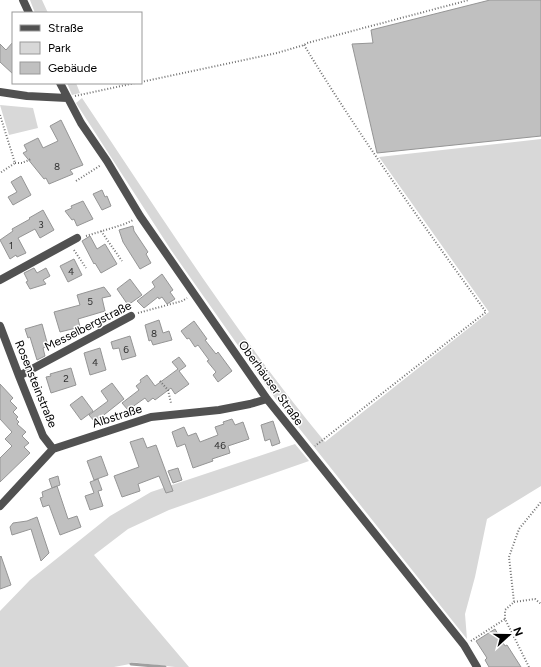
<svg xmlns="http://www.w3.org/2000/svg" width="541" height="667" viewBox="0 0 541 667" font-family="Figtree,sans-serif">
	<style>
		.green { fill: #d8d8d8 }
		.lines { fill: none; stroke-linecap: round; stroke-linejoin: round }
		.stream { stroke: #9f9f9f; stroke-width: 3 }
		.building { fill: #c0c0c0; stroke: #959595 }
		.path { stroke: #737373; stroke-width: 2; stroke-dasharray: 1 2; stroke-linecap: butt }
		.minor { stroke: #515151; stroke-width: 8 }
		.labels { text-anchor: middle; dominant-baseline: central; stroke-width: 3; stroke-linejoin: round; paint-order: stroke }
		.number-label { font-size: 10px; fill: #303030 }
		.street-label { font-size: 12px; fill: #000; stroke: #fff }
	</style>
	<rect width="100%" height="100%" fill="#fff"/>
	<path class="green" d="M30 0H42L48 13H35Z
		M67 83H76L80 93 72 95Z
		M82 98C160 214 235 333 325 442L489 312 379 157 541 139V486L487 519 475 577 465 614 467 639 275 398 171 250 76 103Z
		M0 105 33 108 38 128 9 135Z
		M295 444 309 461 169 510 128 529 94 555 189 667H175L130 662V664L114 667H0V611L30 580 110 516 151 492Z"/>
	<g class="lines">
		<path class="stream" d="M131 664 165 667"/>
	</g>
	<path class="building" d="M490 0H541V136L377 153 352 44 373 43 371 30Z
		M13 42V74L0 62V44L6 50Z
		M61 120 83 165 70 170 73 174 49 184 46 178 44 179 23 153 27 151 24 145 38 138 43 148 58 141 50 126Z
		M21 176 31 195 13 205 8 197 17 192 11 182Z
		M102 190 105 197 107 196 111 206 102 210 93 194Z
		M83 201 93 219 77 226 74 219 72 220 65 211 72 208 71 206Z
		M43 210 54 230 40 238 35 229 18 238 26 253 17 257 16 255 10 259 0 240 13 231 12 229 30 219 29 218Z
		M133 226 134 231 148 252 146 254 151 263 140 269 123 242 119 230Z
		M90 236 97 249 105 244 117 264 101 273 95 263 94 264 82 241Z
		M74 259 82 275 68 282 60 266Z
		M34 268 37 273 46 268 50 276 43 280 46 284 30 289 26 282 28 281 24 273Z
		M162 274 173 290 170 292 175 299 167 304 162 297 159 299 158 297 144 308 137 301 155 287 152 282Z
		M130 279 142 295 128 305 117 289Z
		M104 287 111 296 102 298 105 311 78 319 80 327 60 332 54 312 80 305 77 295Z
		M159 320 163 333 169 331 172 340 153 345 151 340 149 341 145 325Z
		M194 321 207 339 205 340 216 354 218 352 232 371 218 382 213 375 216 372 207 361 209 360 198 345 195 347 189 338 187 339 181 331Z
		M42 324 48 346 43 348 45 356 37 360 30 337 28 338 25 329Z
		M130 336 136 356 122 360 119 348 113 349 111 342Z
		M100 348 106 370 90 375 84 353Z
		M179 357 186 366 179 371 189 384 175 394 171 388 155 400 153 398 148 402 145 398 128 410 122 403 139 390 136 386 141 382 140 380 147 375 155 386 178 369 172 362Z
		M71 368 76 385 51 393 46 377 51 376 50 374Z
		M112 383 124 399 95 422 89 415 108 401 101 391Z
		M0 384 13 398 10 401 17 408 13 412 18 417 16 419 19 422 17 424 26 432 22 436 29 443 24 447 30 453 0 482V458L12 446 5 439 12 432 0 419Z
		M82 396 93 411 81 420 70 405Z
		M232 419 235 425 243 422 249 439 228 446 230 453 212 459 213 461 193 468 185 444 177 447 172 432 184 427 188 436 196 433 200 442 218 435 215 427 224 424 223 422Z
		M273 421 280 443 272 446 270 439 265 441 261 425Z
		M143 438 147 448 156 445 173 491 166 493 159 476 138 484 140 491 122 497 114 476 139 467 130 442Z
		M101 456 108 475 94 480 87 461Z
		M178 468 182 480 173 483 168 471Z
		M58 476 60 485 52 488 49 479Z
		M98 479 102 490 98 491 103 506 90 510 85 496 94 493 90 482Z
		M57 486 68 519 77 516 81 527 60 535 49 505 43 507 40 498 43 497 42 492Z
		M37 517 49 553 41 561 31 529 12 535 10 527 13 523 27 521Z
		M1 556 11 585 0 589V557Z
		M495 629 505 646 507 645 521 667H489L485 660 487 658 476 641Z"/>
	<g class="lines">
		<path class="path" d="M304 45C360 137 423 225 486 312L315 446
			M141 82 277 53 304 45 307 43 469 0
			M75 96 135 83
			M0 115 15 163 0 173
			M15 163H22L31 159
			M76 181 101 165
			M101 231 122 261
			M86 236 125 224 133 220
			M74 250 86 268
			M138 313 182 301 187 298
			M160 381 168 390 171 403
			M514 602 535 599 541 604
			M471 641 505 619
			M529 667 505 619V610L514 602 509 557 519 529 541 502"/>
		<path class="minor" d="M23 0 29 13
			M60 83 81 123 107 161 140 216 267 399 464 645 477 667
			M0 92 27 96 67 98
			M0 280 77 238
			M0 326 19 376 43 436 53 449
			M19 376 131 316
			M0 506 53 449 151 417 219 410 250 404 267 399"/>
	</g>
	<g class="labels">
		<g class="number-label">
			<text x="57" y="166">8</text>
			<text x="41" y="224">3</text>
			<text x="11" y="245">1</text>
			<text x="71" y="271">4</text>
			<text x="90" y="301">5</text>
			<text x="154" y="333">8</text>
			<text x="126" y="349">6</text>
			<text x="95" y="362">4</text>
			<text x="66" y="378">2</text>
			<text x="220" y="445">46</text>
		</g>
		<g class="street-label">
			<text transform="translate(88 326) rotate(-27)">Messelbergstraße</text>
			<text transform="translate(271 383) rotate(54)">Oberhäuser Straße</text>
			<text transform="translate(36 384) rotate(68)">Rosensteinstraße</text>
			<text transform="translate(117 416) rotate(-18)">Albstraße</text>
		</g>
	</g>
	<rect x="12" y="12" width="130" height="72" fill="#ffffff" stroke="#999999"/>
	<rect x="20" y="25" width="20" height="6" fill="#515151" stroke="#999999"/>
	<text x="48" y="32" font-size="12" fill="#000000">Straße</text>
	<rect x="20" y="42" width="20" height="12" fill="#d8d8d8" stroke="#999999"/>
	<text x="48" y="52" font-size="12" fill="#000000">Park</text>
	<rect x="20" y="62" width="20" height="12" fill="#c0c0c0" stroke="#999999"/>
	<text x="48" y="72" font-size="12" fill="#000000">Gebäude</text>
	<g transform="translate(509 635) rotate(69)" stroke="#ffffff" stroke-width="3" paint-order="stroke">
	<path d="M0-3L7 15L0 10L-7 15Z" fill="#000000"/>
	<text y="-6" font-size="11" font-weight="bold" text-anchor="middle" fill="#000000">N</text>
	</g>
</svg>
